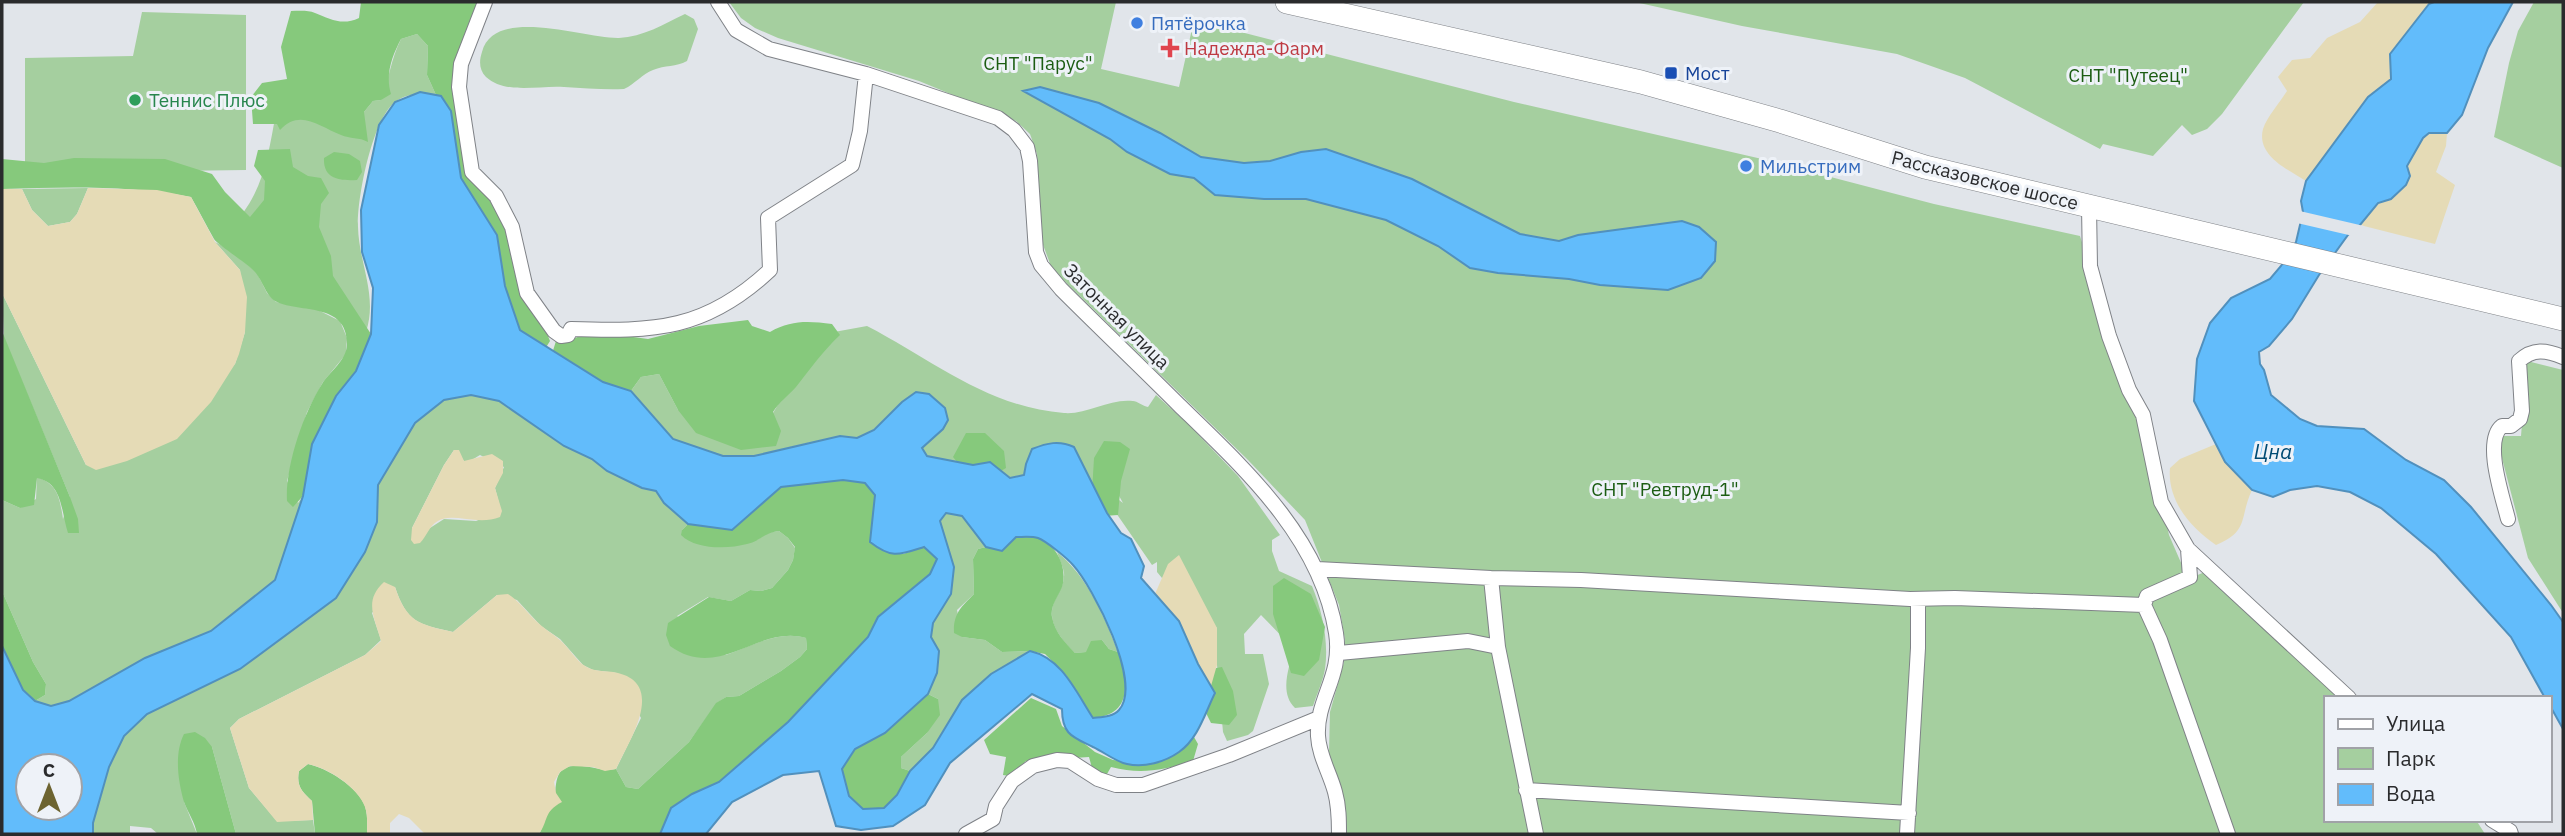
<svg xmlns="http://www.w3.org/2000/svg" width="2565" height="836" viewBox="0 0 2565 836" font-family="'IBM Plex Sans',sans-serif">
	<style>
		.green { fill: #a5cf9f; fill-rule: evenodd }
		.forest { fill: #86c97c }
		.sand { fill: #e5dbb6 }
		.water { fill: #62bcfb; stroke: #5190bd; stroke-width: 2; fill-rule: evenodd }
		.pier { fill: #e1e5ea }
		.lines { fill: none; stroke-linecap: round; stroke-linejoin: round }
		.minor-casing { stroke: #7f8287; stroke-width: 16 }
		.primary-casing { stroke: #7f8287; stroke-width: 24 }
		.minor { stroke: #fff; stroke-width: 14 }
		.primary { stroke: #fff; stroke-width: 23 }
		.shop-dot { fill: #3f7fe0; stroke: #eef2f8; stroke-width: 2.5 }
		.health-dot { fill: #e0444e; stroke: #eef2f8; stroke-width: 2.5 }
		.transit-dot { fill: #1a4fb4; stroke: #eef2f8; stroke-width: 2.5 }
		.leisure-dot { fill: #2e9e5b; stroke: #eef2f8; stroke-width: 2.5 }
		.labels { text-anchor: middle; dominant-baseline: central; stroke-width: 6; stroke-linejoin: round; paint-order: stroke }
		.shop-label { font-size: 19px; fill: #366cbe; stroke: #eef2f8; text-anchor: start }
		.health-label { font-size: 19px; fill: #be3a42; stroke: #eef2f8; text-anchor: start }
		.park-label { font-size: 19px; fill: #1c5d13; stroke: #eef2f8 }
		.transit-label { font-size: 19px; fill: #164399; stroke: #eef2f8; text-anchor: start }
		.leisure-label { font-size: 19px; fill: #27864d; stroke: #eef2f8; text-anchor: start }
		.street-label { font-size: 19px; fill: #2a2b2d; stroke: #eef2f8 }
		.water-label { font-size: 21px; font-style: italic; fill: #004b74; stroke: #eef2f8 }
	</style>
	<rect width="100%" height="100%" fill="#e1e5ea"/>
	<path class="green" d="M729 2H1116L1101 69 1179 87 1194 20 1514 102 1762 159 1934 204 2080 236 2117 354 2143 415 2169 535 2188 579 2212 569 2347 698H2325V820H2476L2485 834H1346V813L1329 753 1330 712 1344 662 1345 640 1339 605 1305 520 1248 460 1052 269 1042 242 1037 154 1030 134 1016 121 919 81 778 38 755 28 741 18Z
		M1635 2H2304L2222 114 2207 129 2192 135 2182 125 2153 156 2103 144 2100 149 1965 78 1897 54 1742 26Z
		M2534 2H2563V168L2494 137 2509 63 2518 31Z
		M142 12 246 15V170L25 173V58L133 56Z
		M685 14 694 19 698 29 687 61C676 67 665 65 653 70 642 74 635 84 624 89 604 90 584 88 564 87 540 85 506 95 486 77 479 70 479 61 482 52 494 5 586 39 619 38 643 37 664 24 685 14Z
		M417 34 428 46 427 75 436 95C422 93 406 93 395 102 372 120 357 198 358 227 359 264 378 295 366 332L234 224C264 191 268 155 276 113L364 112 373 101 381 100C389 79 391 59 401 39Z
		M88 188 77 214 70 222 48 226 32 210 22 189Z
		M215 242 229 249 257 273 267 293 276 302 316 309 340 321 347 338 346 354 323 382 307 412 287 481 298 503 303 496 275 580 211 631 145 658 69 701 51 706 35 701 45 695 46 684 33 662 2 591V500L20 508 36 499 37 477C58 484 60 499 63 519L70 497 4 338 2 293 86 465 235 364 245 332 240 270Z
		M867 326C933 360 987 407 1064 413 1086 415 1110 398 1133 401 1137 401 1143 406 1148 407L1156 395 1188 424 1238 476 1280 535 1272 540V551L1279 571 1312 586C1322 610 1329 641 1325 669 1323 681 1317 694 1313 706L1295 708C1279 693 1289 667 1294 649L1261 615 1244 634 1245 654H1263L1269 684 1253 731 1248 735 1227 741 1223 732 1217 665V628L1162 578 1157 572V562L1152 565 1114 510 1119 500 1123 503 1097 456 1093 485 1074 447 1026 464 1024 476 1009 478 990 462 973 465 927 456 922 448 943 429 902 402 873 430 857 438 812 442 753 456H723L673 439 631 391 641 377 659 374 678 410 773 413 791 383 834 332Z
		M2527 361 2563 370V613L2528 558 2497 439 2500 436H2521Z
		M471 395 499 401 564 446 592 459 607 471 642 488 656 491 664 503 688 524 682 530 757 540 766 533 779 531 788 538 795 548 793 560 788 570 772 588 761 591 750 590 731 601 708 597 677 616 726 655C751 646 779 630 806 638L807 649 800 657 781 671 739 696 726 697 717 703 689 742 638 789 626 787 616 769 641 718 617 673 593 670 583 665 560 639 541 626 517 600 497 595 453 632C418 624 407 623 395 587L372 613 381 640 365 655 239 719 230 728 249 788 277 821 313 820 315 834H236L212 747 184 802 197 834H158L151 828 130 826V834H93V823L109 767 124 736 147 714 240 669 336 598 365 552 377 522 378 485 415 423 444 400ZM454 450 464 461H470L480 455 504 467 495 488 501 511 476 521 444 519 430 528H412L444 465Z
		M946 513 962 516 986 547 978 549 973 559 974 594 957 610 962 637 985 640 1002 652 1030 651 991 674 962 700 933 748 910 771 901 768V757L927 733 938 699 928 694 937 673 931 637 933 623 951 594 954 567 940 521Z
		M1057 552C1087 576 1105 617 1118 652L1109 649 1102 640 1087 652 1075 653C1061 639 1045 621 1055 600 1059 592 1065 583 1064 573 1063 566 1059 559 1057 552Z"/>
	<path class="forest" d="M361 2H476V11L463 49 468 173 494 199 543 324 550 341 540 357 522 355 462 206 436 95 427 75 428 46 417 34 401 39C392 56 385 75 391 94L381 100 373 101 364 112 368 142C359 137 350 139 341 135 320 127 300 108 280 130L277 124H253L251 97 262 83 287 79 281 47 291 11C299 11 308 10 315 13 330 19 342 26 359 18Z
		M290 149 293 167 308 176 321 178 329 193 321 204 319 227 331 256 333 276 371 334 356 371 336 396 313 444 303 496 293 507 287 501C285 467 303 414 322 384 330 371 346 361 347 345 348 302 300 313 277 302 266 297 263 281 255 272 247 263 218 245 214 239 206 225 199 211 191 197 129 185 64 187 2 189V159L44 163 74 158 165 159 212 174 225 192 250 217 264 200 265 181 254 166 258 150Z
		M334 152 349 154 360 161 362 172 357 180C339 181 323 179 324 158Z
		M748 320 752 326 770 332C791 320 808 321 832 324L840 335C822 352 811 368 796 387 788 396 779 402 773 412L781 431 776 446 741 450 696 433 678 410 659 374 641 377 628 395 551 357 556 341 571 340 582 335 626 336 648 339 699 326Z
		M2 331 70 497 78 519 79 533H68C61 512 63 483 37 478L34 505 20 508 2 500Z
		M966 433H985L1004 451 1006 468 984 481 967 474 953 457Z
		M1104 441 1120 442 1130 449 1121 481 1118 515 1103 516 1092 492 1094 458Z
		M843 480 865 483 875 495 870 542 903 554 924 547 938 559 930 574 878 617 868 637 788 722 719 782 692 794 671 808 660 834H539C543 828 543 821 547 814 551 808 550 813 553 805 558 791 551 768 573 766 588 764 601 772 616 769L626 787 638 789 689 742 716 703 726 697 739 696 781 671 800 657 807 649 806 638C758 624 720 682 670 646L666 635 668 623 709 597 731 601 750 590 761 591 772 588 788 570 793 560 795 547 788 538 779 531C763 533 761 541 747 544 728 549 696 550 681 535L682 530 688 524 732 530 781 487Z
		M1016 537C1023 537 1032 536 1038 538 1057 544 1068 569 1062 587 1058 597 1050 606 1052 617 1055 633 1065 642 1075 653L1086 652 1091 641 1102 640 1109 649 1118 652C1128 682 1133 715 1093 718L1066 675 1045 654 1030 651 1002 652 985 640 962 637 954 633C953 614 961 607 974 594L973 559 978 549 986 547 1002 551Z
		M1284 578 1311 594 1325 627 1319 660 1304 676 1291 673 1273 614V586Z
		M2 591 33 662 46 684 45 695 35 701 23 690 2 646Z
		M1222 667 1233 691 1237 715 1229 725 1211 723 1203 707 1211 669Z
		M928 694 938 699 940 715 927 733 901 757V768L910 771 897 795 884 808 863 809 849 797 842 769 855 749 885 733Z
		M1031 698 1056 709 1062 726 1095 752 1113 760 1153 764 1179 752 1194 737 1198 744 1193 761C1163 770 1142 775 1111 767L1107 774 1098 776 1092 768 1089 757 1026 761 1009 776 1003 775 1006 757 990 754 984 740Z
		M195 732 205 738 212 747 236 834H197C195 822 188 813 184 802 178 781 174 754 184 734Z
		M308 764C327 768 358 787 365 806 368 816 367 825 367 834H315L312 801C302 792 296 786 299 771Z"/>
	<path class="sand" d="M2378 2H2434L2429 4 2390 54 2391 79 2368 97 2306 181C2289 170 2256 156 2263 129 2267 117 2280 102 2287 91L2278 77 2292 60 2310 58 2327 38 2360 22Z
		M2436 132 2447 133 2446 146 2436 172 2455 185 2435 244 2360 225 2378 203 2391 199 2410 176 2407 167C2413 153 2420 134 2436 132Z
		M88 188 157 190 191 197 215 242 240 270 247 297 245 332 239 354 235 364 211 402 177 439 127 461 96 470 86 465 2 293V189H22L32 210 48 226 70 222 77 214Z
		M2216 444 2225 462 2252 490C2239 517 2250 531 2216 545 2191 528 2167 501 2170 468L2180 459Z
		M454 450H459L464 461 492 454 503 461V473L495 488 502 511 500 517C478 526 452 512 438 521 429 526 427 536 420 543L414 544 411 540 412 528 444 465Z
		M1179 555 1217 628V665L1211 686 1155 594 1168 564Z
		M384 582 395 587C407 622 418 624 453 632L497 595 508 594C519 601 526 611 535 620 543 628 552 633 560 640 568 647 574 657 582 664 593 673 605 670 618 673 667 685 628 743 616 769L605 771 593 767 570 766 560 772 554 782 556 793 562 802C543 812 549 820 539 834H425L409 818 399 814 390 823V834H367C367 825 368 816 365 807 358 787 328 768 308 764L299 771C296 786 302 792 312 801L313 820 277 822 249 788 230 728 239 719 365 655 381 641C375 618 363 601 384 582Z"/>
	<path class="water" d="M2434 2H2513L2488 48 2462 115 2447 133H2429L2423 138 2407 166 2410 176 2406 185 2391 199 2378 203 2360 225 2348 235 2319 275 2292 319 2269 346 2259 352 2260 364 2264 370 2271 395 2300 419 2317 426 2364 429 2406 460 2444 480 2471 507 2551 605 2563 622V729L2549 704V698H2545L2511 637 2436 554 2381 508 2350 492 2317 486 2290 490 2273 497 2252 490 2225 462 2194 401 2197 359 2210 323 2231 298 2270 279 2281 266 2296 242 2303 212 2301 201 2306 181 2368 97 2391 79 2390 54 2429 4Z
		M1040 87 1099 103 1160 133 1201 157 1244 163 1270 161 1301 152 1326 149 1412 179 1520 234 1559 241 1578 235 1682 221 1699 227 1716 242 1715 261 1701 278 1668 290 1600 285 1569 279 1498 273 1470 268 1438 246 1386 220 1306 199H1264L1215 195 1194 178 1170 174 1127 152 1110 139 1023 91Z
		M420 92 441 96 451 111 461 178 497 235 505 286 520 330 603 382 631 391 673 439 723 456H754L840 436 857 438 874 430 902 402 916 392 929 394 945 408 948 420 943 429 922 448 927 456 973 465 990 462 1010 478 1024 475 1026 464 1032 449C1047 443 1059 440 1074 447L1107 513 1121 533 1131 539 1144 566 1141 578 1179 621 1198 664 1215 693C1205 713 1198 739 1179 752 1165 762 1144 768 1127 764 1116 762 1104 752 1093 747 1073 737 1062 735 1062 709L1032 694 950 763 925 805 893 826 861 830 836 826 819 771 783 775 732 802 706 834H660L671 808 692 794 719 782 788 722 868 637 878 617 930 574 937 559 924 547C899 555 892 559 870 542L875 495 865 483 843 480 781 487 732 530 688 524 664 503 656 491 642 488 607 471 592 459 564 446 499 401 471 395 444 400 415 423 378 485 377 522 365 552 336 598 240 669 147 714 124 736 109 767 93 823V834H2V646L23 690 35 701 51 706 69 701 145 658 211 631 275 580 303 496 312 444 336 396 356 371 371 334 373 288 362 252 361 210 379 125 395 102ZM946 513 962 516 986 547 1002 551 1016 537C1023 537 1032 536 1038 538 1046 541 1067 558 1073 565 1093 587 1143 683 1119 710 1113 717 1101 717 1093 718 1076 692 1062 658 1030 651L991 674 962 700 933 748 910 771 897 795 884 808 863 809 849 796 842 769 855 749 885 733 928 694 937 673 939 651 931 637 933 623 951 594 954 567 940 521ZM28 766H70V808H28Z"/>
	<path class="pier" d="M2300 211 2304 212 2364 226 2353 236 2297 223Z"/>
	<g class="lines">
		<defs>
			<path id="minor" d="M485 2 461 64 459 87 472 172 496 196 512 227 527 293 554 331 561 336 568 335 571 329C655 332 706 330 770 270L768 218 852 165 860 131 866 74
				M718 2 736 30 769 49 866 74 998 118 1014 130 1027 147 1030 161 1036 252 1041 265 1061 289C1100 328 1140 366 1179 405 1245 469 1321 538 1336 633 1343 676 1316 699 1318 736 1319 756 1330 773 1335 792 1339 806 1339 820 1339 834
				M2089 207 2090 266 2109 336 2129 390 2143 415 2161 502 2188 549 2349 698
				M2508 519C2503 498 2483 441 2502 426H2511L2520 419 2522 411 2519 361C2533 348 2546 350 2563 357
				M2188 549 2190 577 2147 596 2144 605 2160 640 2228 834
				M1317 569 1491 578 1581 580 1910 599 1955 598 2144 605
				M1498 647 1536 834
				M1339 653 1468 641 1498 647 1491 578
				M1526 790 1909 813
				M2492 820 2510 831 2511 834
				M966 834 993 819 996 806 1012 781 1033 766 1057 760 1070 761 1098 779 1116 785H1143L1229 755 1319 718
				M1907 834 1918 648V599"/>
			<path id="primary" d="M1287 2 1641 82 1780 121 1925 167 2563 319"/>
		</defs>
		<use href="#minor" class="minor-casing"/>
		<use href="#primary" class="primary-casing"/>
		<use href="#minor" class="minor"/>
		<use href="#primary" class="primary"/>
	</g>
	<g class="shop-dot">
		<circle cx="1137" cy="23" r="7"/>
		<circle cx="1746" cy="166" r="7"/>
	</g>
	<path class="health-dot" d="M1166.5 37.5h7v7h7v7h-7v7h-7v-7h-7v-7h7z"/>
	<rect class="transit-dot" x="1664" y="66" width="14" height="14" rx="3.5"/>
	<circle class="leisure-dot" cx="135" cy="100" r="7"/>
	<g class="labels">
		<g class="shop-label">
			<text x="1151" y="23">Пятёрочка</text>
			<text x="1760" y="166">Мильстрим</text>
		</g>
		<g class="health-label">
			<text x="1184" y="48">Надежда-Фарм</text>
		</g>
		<g class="park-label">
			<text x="1038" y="63">СНТ "Парус"</text>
			<text x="2128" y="75">СНТ "Путеец"</text>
			<text x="1665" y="489">СНТ "Ревтруд-1"</text>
		</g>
		<g class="transit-label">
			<text x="1685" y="73">Мост</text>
		</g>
		<g class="leisure-label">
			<text x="149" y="100">Теннис Плюс</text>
		</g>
		<g class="street-label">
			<text transform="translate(1985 180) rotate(14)">Рассказовское шоссе</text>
			<text transform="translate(1117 316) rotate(45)">Затонная улица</text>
		</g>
		<g class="water-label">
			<text x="2273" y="451">Цна</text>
		</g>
	</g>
	<rect width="2565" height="836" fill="none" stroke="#2a2b2d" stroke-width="7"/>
	<rect x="2324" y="696" width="228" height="126" fill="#eef2f8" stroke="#a0a2a7" stroke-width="2"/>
	<rect x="2338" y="719" width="35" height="10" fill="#ffffff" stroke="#a0a2a7" stroke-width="2"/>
	<text x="2386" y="731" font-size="21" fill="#2a2b2d">Улица</text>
	<rect x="2338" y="748" width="35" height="21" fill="#a5cf9f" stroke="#a0a2a7" stroke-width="2"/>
	<text x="2386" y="766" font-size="21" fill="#2a2b2d">Парк</text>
	<rect x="2338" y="784" width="35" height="21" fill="#62bcfb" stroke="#a0a2a7" stroke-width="2"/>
	<text x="2386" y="801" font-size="21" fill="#2a2b2d">Вода</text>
	<g transform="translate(49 787)"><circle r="33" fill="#eef2f8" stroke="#a0a2a7" stroke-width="2"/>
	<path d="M0-5L12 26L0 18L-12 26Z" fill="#6d6431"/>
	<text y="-10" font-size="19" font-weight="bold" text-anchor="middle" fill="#2a2b2d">С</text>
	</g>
</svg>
